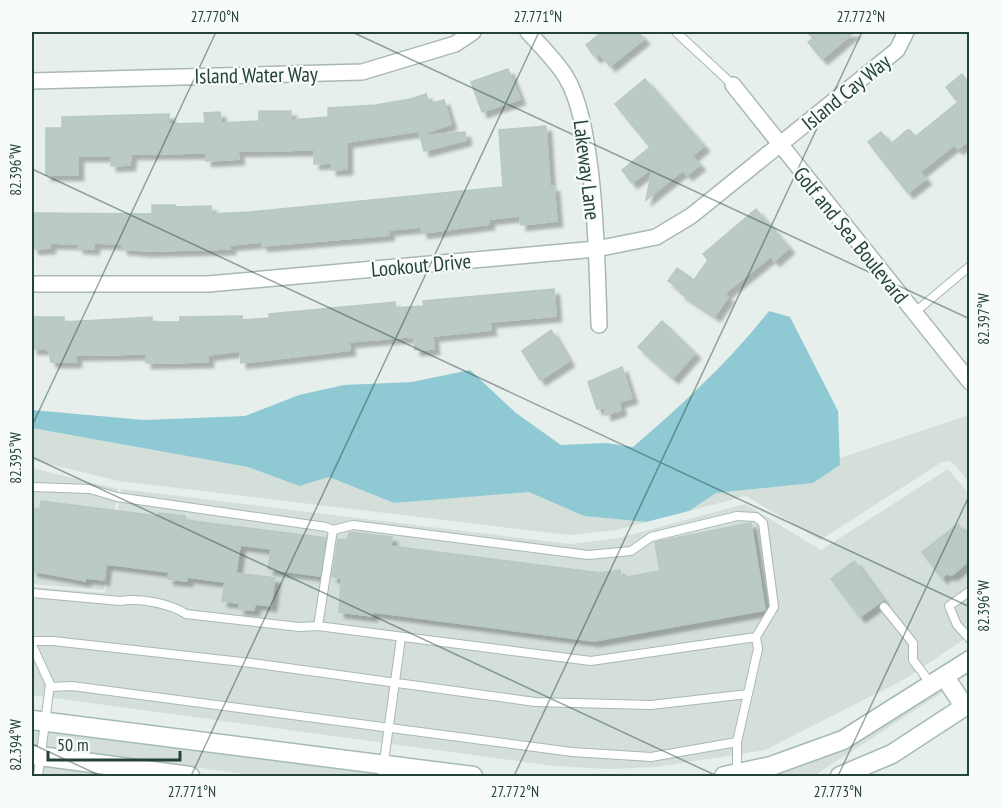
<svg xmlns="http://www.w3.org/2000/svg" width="1001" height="808" viewBox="0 0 1001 808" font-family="'PT Sans Narrow',sans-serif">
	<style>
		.built { fill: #d4dfda }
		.water { fill: #8ec9d4 }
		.building { fill: #bbcac4; stroke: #b8c9c2; stroke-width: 1.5; filter: url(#shadow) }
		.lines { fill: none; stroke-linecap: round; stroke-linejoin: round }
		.lane-casing { stroke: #a8b8b2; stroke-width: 10 }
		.street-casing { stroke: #a8b8b2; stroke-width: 18 }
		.secondary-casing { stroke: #a4bbb3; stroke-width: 21 }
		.lane { stroke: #fff; stroke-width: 8 }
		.street { stroke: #fff; stroke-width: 15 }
		.secondary { stroke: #fff; stroke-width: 18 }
		.ticks { fill: none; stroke: #24423a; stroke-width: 1.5; stroke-opacity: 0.45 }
		.labels { text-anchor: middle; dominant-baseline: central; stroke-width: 4.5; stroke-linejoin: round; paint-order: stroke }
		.street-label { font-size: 21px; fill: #24423a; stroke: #f7fbf9 }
		.neatline { fill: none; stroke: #24423a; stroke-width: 2 }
		.ticks-label { font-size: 15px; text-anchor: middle; fill: #24423a }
	</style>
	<defs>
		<filter id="shadow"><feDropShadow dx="5.5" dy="5.5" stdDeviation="1.5" flood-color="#0004"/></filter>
	</defs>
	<rect width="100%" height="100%" fill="#e6efeb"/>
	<path class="built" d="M969 415V482L954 464 949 461 942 462 820 540 746 496 689 511 716 493 813 483 840 465V458Z
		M32 428 248 467 298 486 329 477 394 503 529 491 584 516 646 522 617 530 569 535 119 481 32 460Z
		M32 468 118 489 104 590 32 584Z
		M948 469 969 494V636L905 679 765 750 656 767 610 769 554 766 32 695V587L105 593 121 489 570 544 619 538 745 504 821 550Z
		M942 690 943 692 815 775 768 776 847 749Z
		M32 729 78 734 394 776H259L32 745Z
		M32 764 83 772 118 776H32Z"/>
	<path class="water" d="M769 311 790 317 838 411 840 465 813 483 716 493 689 511 646 522 584 516 529 492 394 503 329 477 299 486 248 467 32 428V410L144 420 245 416 299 395 344 385 412 382 470 370 516 413 561 445 606 443 633 447C682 405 729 362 769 311Z"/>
	<path class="building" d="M602 32H638L644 39 610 66 600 54 595 57 586 45Z
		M807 32H854L822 59 808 42 813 38Z
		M508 69 520 99 482 112 471 82Z
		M962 74 969 84V140L958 149 954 145 920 172 926 179 908 193 868 142 881 132 891 144 907 130H910L915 137 958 102 946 87Z
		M645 79 704 146 692 156 700 165 687 175 683 170 646 200 652 168 632 183 622 170 650 147 615 104Z
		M426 94 429 104 444 100 451 124 420 135 419 131 347 142V169L331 170V163L314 164V150L238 151 239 159 206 161V153L131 154 130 165 111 166V156H78V175H46V128H62V117L169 114V124L205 123 204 113 220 112 221 123 259 121V111H291V120L328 117V108L376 105 411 99Z
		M546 126 550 187 554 186 557 221 521 225 520 216 489 219V224L438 231 422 233 421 227 388 230 389 235 262 246V242L230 245V249L147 251 122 249V244L94 243V249L78 248V244L50 243V248L34 249 32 246V213L152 214V205H175V207L211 206V214L250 212 503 187 499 130Z
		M465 132 466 140 424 151 420 136Z
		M756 209 789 248 774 261 771 256 724 294 728 297 715 316 680 293 682 290 668 281 677 268 694 280 708 260 703 254Z
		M554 289 556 316 490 322 491 330 433 336 434 349 415 350 414 338 406 337 349 342 350 350 241 363 240 351 208 355V362L146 363V354L76 355V362H51L48 349H32V317H64V322L152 317V322H180V317L242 316V320L269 318V314L395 302 396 308 424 306 423 301Z
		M662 321 695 353 673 378 638 347Z
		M551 330 569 361 540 380 522 351Z
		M622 367 632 398 619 402 621 410 606 415 604 407 597 409 588 382Z
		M41 501 158 516 159 513 185 516V520L326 538 320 576 268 569 271 549 240 545 236 573 275 578 271 606 255 604 254 610 239 609V603L222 601 225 582 187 577V581L168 579 169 572 106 564 104 580 86 578 85 581 32 571V508L40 509Z
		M751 523 765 610 594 641 373 612 372 616 339 612 341 578 332 577 338 539 346 540 350 532 392 537 391 546 601 573 620 570 621 578 660 571 655 542Z
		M958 524 969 539V561L952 575 946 574 942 578 922 552Z
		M854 561 883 600 860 617 831 579Z"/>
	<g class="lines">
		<defs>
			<path id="lane" d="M676 32 733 85
				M914 313 970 266
				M32 487 90 489 117 497 326 527 333 530 318 626
				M333 530 353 525 588 555 631 551 651 537 737 516 756 517 763 523 774 607 756 637 758 649 737 742V772
				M970 591 949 606 957 625 970 639
				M32 593 120 601C140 598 169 603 186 614L299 627 318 626 591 661 756 637
				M884 607 913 643V660L931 684
				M32 641H53L251 663 535 702 651 705 748 694
				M32 645 50 684 38 776
				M50 687 72 686 572 752 651 757 737 742
				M382 776 401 638"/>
			<path id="street" d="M528 32C541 46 556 61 566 77 596 126 597 265 599 325
				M32 81 362 72 455 44 473 32
				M733 85 970 382
				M32 284H208L596 249 656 237 691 216 897 50 906 32"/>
			<path id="secondary" d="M945 677 964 706
				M32 720 473 776
				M32 755 190 776
				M724 776 771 766 843 740 970 660
				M840 776 892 754 970 703"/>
		</defs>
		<use href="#lane" class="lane-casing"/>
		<use href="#street" class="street-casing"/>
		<use href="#secondary" class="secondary-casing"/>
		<use href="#lane" class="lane"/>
		<use href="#street" class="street"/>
		<use href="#secondary" class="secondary"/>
	</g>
	<path class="ticks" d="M352 32 970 319M969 32H970M32 169 970 607M32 426 216 32M32 457 717 776M32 744 101 776M191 776 539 32M514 776 862 32M838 776 970 494"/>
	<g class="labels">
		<g class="street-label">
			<text transform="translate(256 75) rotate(-1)">Island Water Way</text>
			<text transform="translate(846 92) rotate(-39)">Island Cay Way</text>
			<text transform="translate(587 170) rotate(83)">Lakeway Lane</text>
			<text transform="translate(851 235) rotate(51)">Golf and Sea Boulevard</text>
			<text transform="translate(421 265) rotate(-5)">Lookout Drive</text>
		</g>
	</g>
	<rect width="1001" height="808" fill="none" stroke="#f7fbf9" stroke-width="66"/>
	<path d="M48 751v9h132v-9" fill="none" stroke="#24423a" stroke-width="3"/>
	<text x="57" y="751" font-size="18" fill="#24423a" stroke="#f7fbf9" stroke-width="4.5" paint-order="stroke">50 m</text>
	<rect x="33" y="33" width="935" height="742" class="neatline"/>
	<g class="ticks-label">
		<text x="215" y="22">27.770°N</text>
		<text x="538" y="22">27.771°N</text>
		<text x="861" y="22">27.772°N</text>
		<text transform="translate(16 170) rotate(-90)" y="5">82.396°W</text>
		<text transform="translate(984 319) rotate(-90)" y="5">82.397°W</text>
		<text transform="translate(16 458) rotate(-90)" y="5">82.395°W</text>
		<text transform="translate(984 606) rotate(-90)" y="5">82.396°W</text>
		<text transform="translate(16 745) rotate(-90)" y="5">82.394°W</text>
		<text x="192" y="797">27.771°N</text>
		<text x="515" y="797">27.772°N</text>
		<text x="838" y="797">27.773°N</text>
	</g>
</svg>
